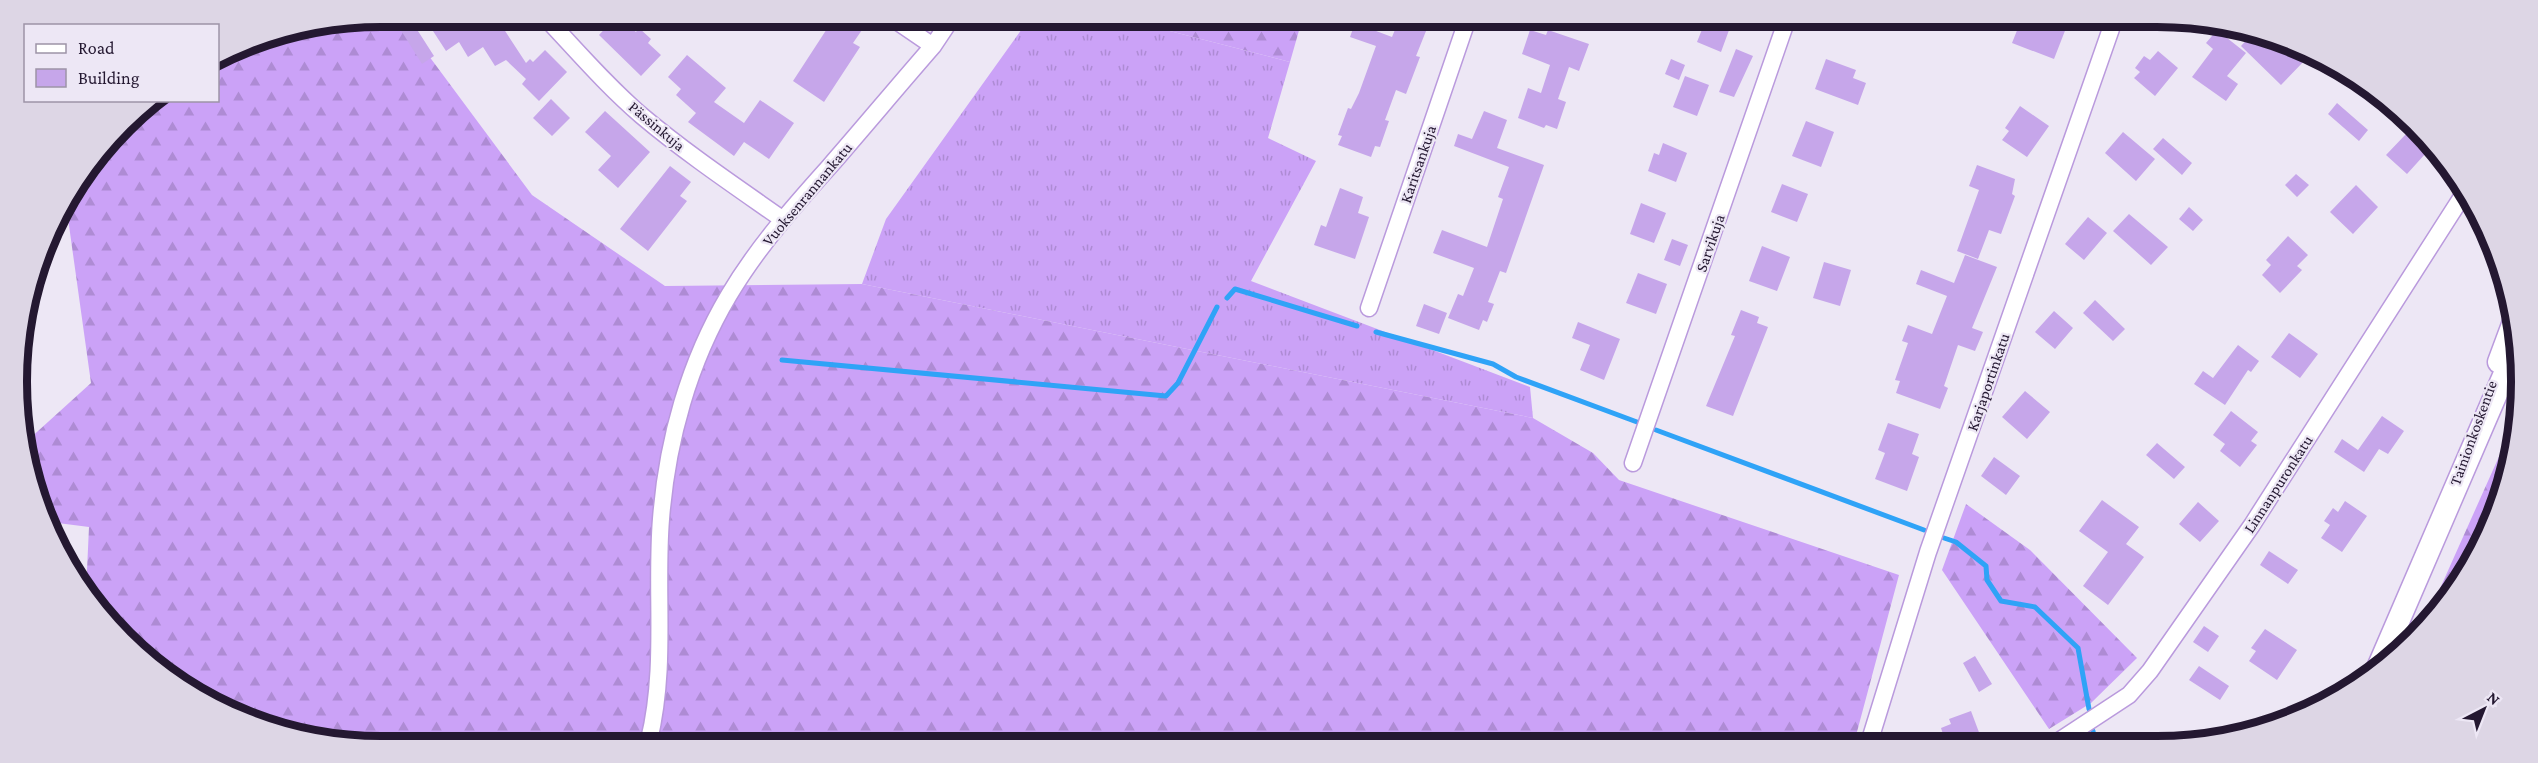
<svg xmlns="http://www.w3.org/2000/svg" width="2538" height="763" viewBox="0 0 2538 763" font-family="'Crimson Pro',serif">
	<style>
		.grass { fill: url(#grass-tufts) }
		.forest { fill: url(#forest-firs) }
		.lines { fill: none; stroke-linecap: round; stroke-linejoin: round }
		.stream { stroke: #2fa3f7; stroke-width: 5 }
		.building { fill: #c6a6ea }
		.street-casing { stroke: #ba9add; stroke-width: 19 }
		.secondary-casing { stroke: #ba9add; stroke-width: 25 }
		.street { stroke: #fff; stroke-width: 16 }
		.secondary { stroke: #fff; stroke-width: 22 }
		.labels { text-anchor: middle; dominant-baseline: central; stroke-width: 4.5; stroke-linejoin: round; paint-order: stroke }
		.street-label { font-size: 16px; fill: #241831; stroke: #ede7f5 }
		.rim { fill: none; stroke: #241831; stroke-width: 8 }
	</style>
	<defs>
		<pattern id="grass-tufts" width="24" height="20" patternUnits="userSpaceOnUse" patternTransform="scale(1.5)"><rect width="24" height="20" fill="#cba2f7"/><path d="M3 7l-1-3M5 7V3M7 7l1-3M15 17l-1-3M17 17v-4M19 17l1-3" fill="none" stroke="#ae8bd4"/></pattern>
		<pattern id="forest-firs" width="22" height="20" patternUnits="userSpaceOnUse" patternTransform="scale(1.5)"><rect width="22" height="20" fill="#cba2f7"/><path d="M5 1l3.5 6h-7zM16 11l3.5 6h-7z" fill="#ae8bd4"/></pattern>
	</defs>
	<rect width="100%" height="100%" fill="#ede7f5"/>
	<path class="grass" d="M1029 19H1123L1290 62 1268 138 1316 161 1251 281 1530 387 1533 418 862 284 886 219Z"/>
	<path class="forest" d="M381 17H400L532 195 665 286 862 284 1533 418 1593 453 1619 480 1899 575 1854 743 310 739 178 685 86 592 89 527 50 522 29 476 27 441 91 383 66 204 141 107 152 101 218 100V59L242 44Z
		M1123 19 1302 20 1290 62Z
		M2514 423V453L2472 564 2425 622Z
		M1966 504 2030 550 2137 658 2091 703 2049 729 1942 570Z"/>
	<g class="lines">
		<path class="stream" d="M1227 298 1235 289 1357 326
			M1376 332 1493 364 1516 377 1637 422
			M782 360 1166 396 1178 383 1217 307
			M1656 430 1924 530
			M1944 538 1956 542 1986 566 1987 580 2001 601 2035 607 2078 648 2089 709
			M2093 731 2095 743"/>
	</g>
	<path class="building" d="M409 17 434 56 422 64 397 24Z
		M455 17H496L526 63 530 59 533 62 545 50 567 72 539 101 522 84 526 79 506 60 495 66 483 47 468 57 459 42 446 51 433 31Z
		M616 17 636 32 639 28 651 39 648 43 661 55 641 76 599 35Z
		M834 18H851L864 27 853 43 860 47 824 102 793 81Z
		M1399 20 1430 21 1416 56 1420 57 1406 94 1396 90 1385 120 1389 121 1380 147 1375 146 1371 157 1338 145 1342 136 1338 135 1348 108 1351 109 1359 93 1376 46 1350 37 1355 23 1392 37Z
		M1705 22H1732L1721 52 1697 42Z
		M2020 23H2068L2054 59 2012 43Z
		M1530 30 1546 35 1548 30 1589 44 1579 71 1569 67 1558 99 1566 102 1557 129 1546 125 1544 128 1518 118 1528 88 1541 93 1550 65 1522 54Z
		M2217 30 2246 53 2227 76 2238 84 2226 101 2192 77 2213 49 2206 43Z
		M2252 34 2280 45 2308 57 2281 85 2241 46Z
		M1736 49 1753 56 1734 97 1719 92Z
		M2158 51 2178 68 2155 96 2134 78 2140 72 2135 68 2144 56 2150 60Z
		M687 55 726 88 714 102 744 123 760 100 794 123 769 159 744 142 734 156 688 122 696 113 676 95 681 89 668 77Z
		M1671 59 1685 65 1679 80 1665 74Z
		M1826 59 1856 70 1853 78 1866 83 1858 105 1815 89Z
		M1685 76 1709 85 1697 116 1673 107Z
		M551 99 570 118 552 136 533 118Z
		M2337 103 2368 130 2359 141 2328 114Z
		M2020 106 2049 126 2027 157 2002 140 2009 131 2005 128Z
		M605 111 650 152 618 188 598 170 611 156 585 132Z
		M1484 111 1507 120 1497 148 1544 165 1506 273 1500 271 1488 302 1494 304 1487 322 1483 320 1479 330 1448 318 1458 294 1463 296 1474 268 1433 253 1442 230 1487 247 1503 199 1498 197 1509 167 1454 146 1458 134 1472 139Z
		M1806 121 1834 132 1821 167 1792 156Z
		M2123 132 2155 159 2136 181 2105 153Z
		M2406 134 2426 153 2407 174 2386 155Z
		M2163 138 2192 163 2182 175 2153 149Z
		M1663 143 1687 153 1676 182 1648 171 1654 153 1659 155Z
		M1977 165 2015 179 2012 194 2015 196 2001 234 1989 230 1978 259 1957 251 1979 190 1969 186Z
		M670 166 691 182 680 196 687 201 648 251 620 229Z
		M2296 174 2309 185 2297 197 2285 185Z
		M1782 184 1808 194 1797 222 1771 212Z
		M2356 185 2378 207 2353 234 2330 212Z
		M1340 188 1363 197 1358 213 1369 217 1355 259 1314 245 1321 225 1326 227Z
		M1641 203 1666 213 1654 243 1630 234Z
		M2189 207 2203 220 2193 231 2179 219Z
		M2129 214 2168 247 2151 265 2113 231Z
		M2088 217 2107 233 2084 260 2065 244Z
		M2288 236 2308 255 2297 266 2302 270 2280 293 2262 275 2271 265 2266 260Z
		M1672 239 1688 245 1680 266 1664 260Z
		M1762 246 1790 257 1777 291 1749 281Z
		M1965 255 1997 267 1972 328 1983 332 1975 351 1958 345 1944 386 1948 388 1940 409 1896 393 1900 381 1895 380 1908 343 1902 341 1908 325 1932 334 1947 296 1916 284 1921 270 1954 283Z
		M1824 262 1851 270 1840 306 1813 298Z
		M1638 273 1667 284 1656 314 1626 303Z
		M2095 300 2125 329 2113 341 2083 313Z
		M1424 304 1447 313 1439 334 1416 326Z
		M1741 310 1759 317 1757 323 1768 327 1733 416 1706 406 1735 336 1731 335Z
		M2054 311 2073 328 2055 349 2035 332Z
		M1578 322 1620 339 1604 380 1580 370 1590 345 1572 338Z
		M2289 333 2318 354 2300 378 2271 357Z
		M2238 345 2259 361 2251 372 2248 370 2225 405 2194 384 2203 371 2213 378Z
		M2025 391 2050 412 2027 439 2002 417Z
		M2231 411 2258 432 2251 441 2257 445 2240 467 2220 451 2225 444 2213 435Z
		M2382 416 2404 431 2388 454 2379 449 2364 472 2334 452 2342 439 2358 450Z
		M1888 423 1919 434 1912 454 1919 457 1907 491 1875 479 1885 453 1878 450Z
		M2157 443 2185 467 2174 479 2146 455Z
		M1994 457 2020 476 2006 495 1981 476Z
		M2102 500 2139 527 2126 544 2144 557 2108 605 2083 586 2108 552 2079 531Z
		M2345 501 2367 516 2342 552 2321 538 2330 525 2324 521 2333 508 2338 512Z
		M2198 502 2219 521 2200 542 2179 524Z
		M2269 551 2298 570 2288 584 2260 565Z
		M2204 626 2219 636 2208 652 2193 642Z
		M2265 629 2297 650 2277 680 2249 661 2256 651 2251 648Z
		M1975 656 1992 684 1979 692 1963 663Z
		M2199 666 2229 686 2220 700 2189 680Z
		M1971 711 1983 743H1946L1941 728 1951 724 1949 719Z"/>
	<g class="lines">
		<defs>
			<path id="street" d="M545 17C577 51 607 86 642 116 686 153 735 186 782 219
				M892 18 933 46
				M1369 308 1467 21
				M1633 463 1786 22
				M649 740C667 666 655 593 661 519 667 441 689 362 729 295 757 248 793 207 829 167 864 127 898 86 933 46L951 19
				M1869 743 1928 552 2113 23
				M2056 743 2129 695 2150 671 2252 525 2465 192"/>
			<path id="secondary" d="M2499 362 2515 319
				M2378 668 2515 350"/>
		</defs>
		<use href="#street" class="street-casing"/>
		<use href="#secondary" class="secondary-casing"/>
		<use href="#street" class="street"/>
		<use href="#secondary" class="secondary"/>
	</g>
	<g class="labels">
		<g class="street-label">
			<text transform="translate(657 126) rotate(40)">Pässinkuja</text>
			<text transform="translate(1418 164) rotate(-71)">Karitsankuja</text>
			<text transform="translate(807 194) rotate(-50)">Vuoksenrannankatu</text>
			<text transform="translate(1710 243) rotate(-71)">Sarvikuja</text>
			<text transform="translate(1988 382) rotate(-71)">Karjaportinkatu</text>
			<text transform="translate(2473 433) rotate(-70)">Tainionkoskentie</text>
			<text transform="translate(2278 484) rotate(-57)">Linnanpuronkatu</text>
		</g>
	</g>
	<path d="M0 0H2538V763H0ZM381 27H2157A354 354 0 0 1 2511 381V382A354 354 0 0 1 2157 736H381A354 354 0 0 1 27 382V381A354 354 0 0 1 381 27Z" fill="#ddd6e5" fill-rule="evenodd"/>
	<path class="rim" d="M381 27H2157A354 354 0 0 1 2511 381V382A354 354 0 0 1 2157 736H381A354 354 0 0 1 27 382V381A354 354 0 0 1 381 27Z"/>
	<rect x="24" y="24" width="195" height="78" fill="#ede7f5" stroke="#9d94a7" stroke-width="1.5"/>
	<rect x="36" y="44" width="30" height="9" fill="#ffffff" stroke="#9d94a7" stroke-width="1.5"/>
	<text x="78" y="54" font-size="18" fill="#241831">Road</text>
	<rect x="36" y="69" width="30" height="18" fill="#c6a6ea" stroke="#9d94a7" stroke-width="1.5"/>
	<text x="78" y="84" font-size="18" fill="#241831">Building</text>
	<g transform="translate(2484 709) rotate(42)" stroke="#ede7f5" stroke-width="4.5" paint-order="stroke">
	<path d="M0-4.5L10 22L0 15L-10 22Z" fill="#241831"/>
	<text y="-9" font-size="16" font-weight="bold" text-anchor="middle" fill="#241831">N</text>
	</g>
</svg>
